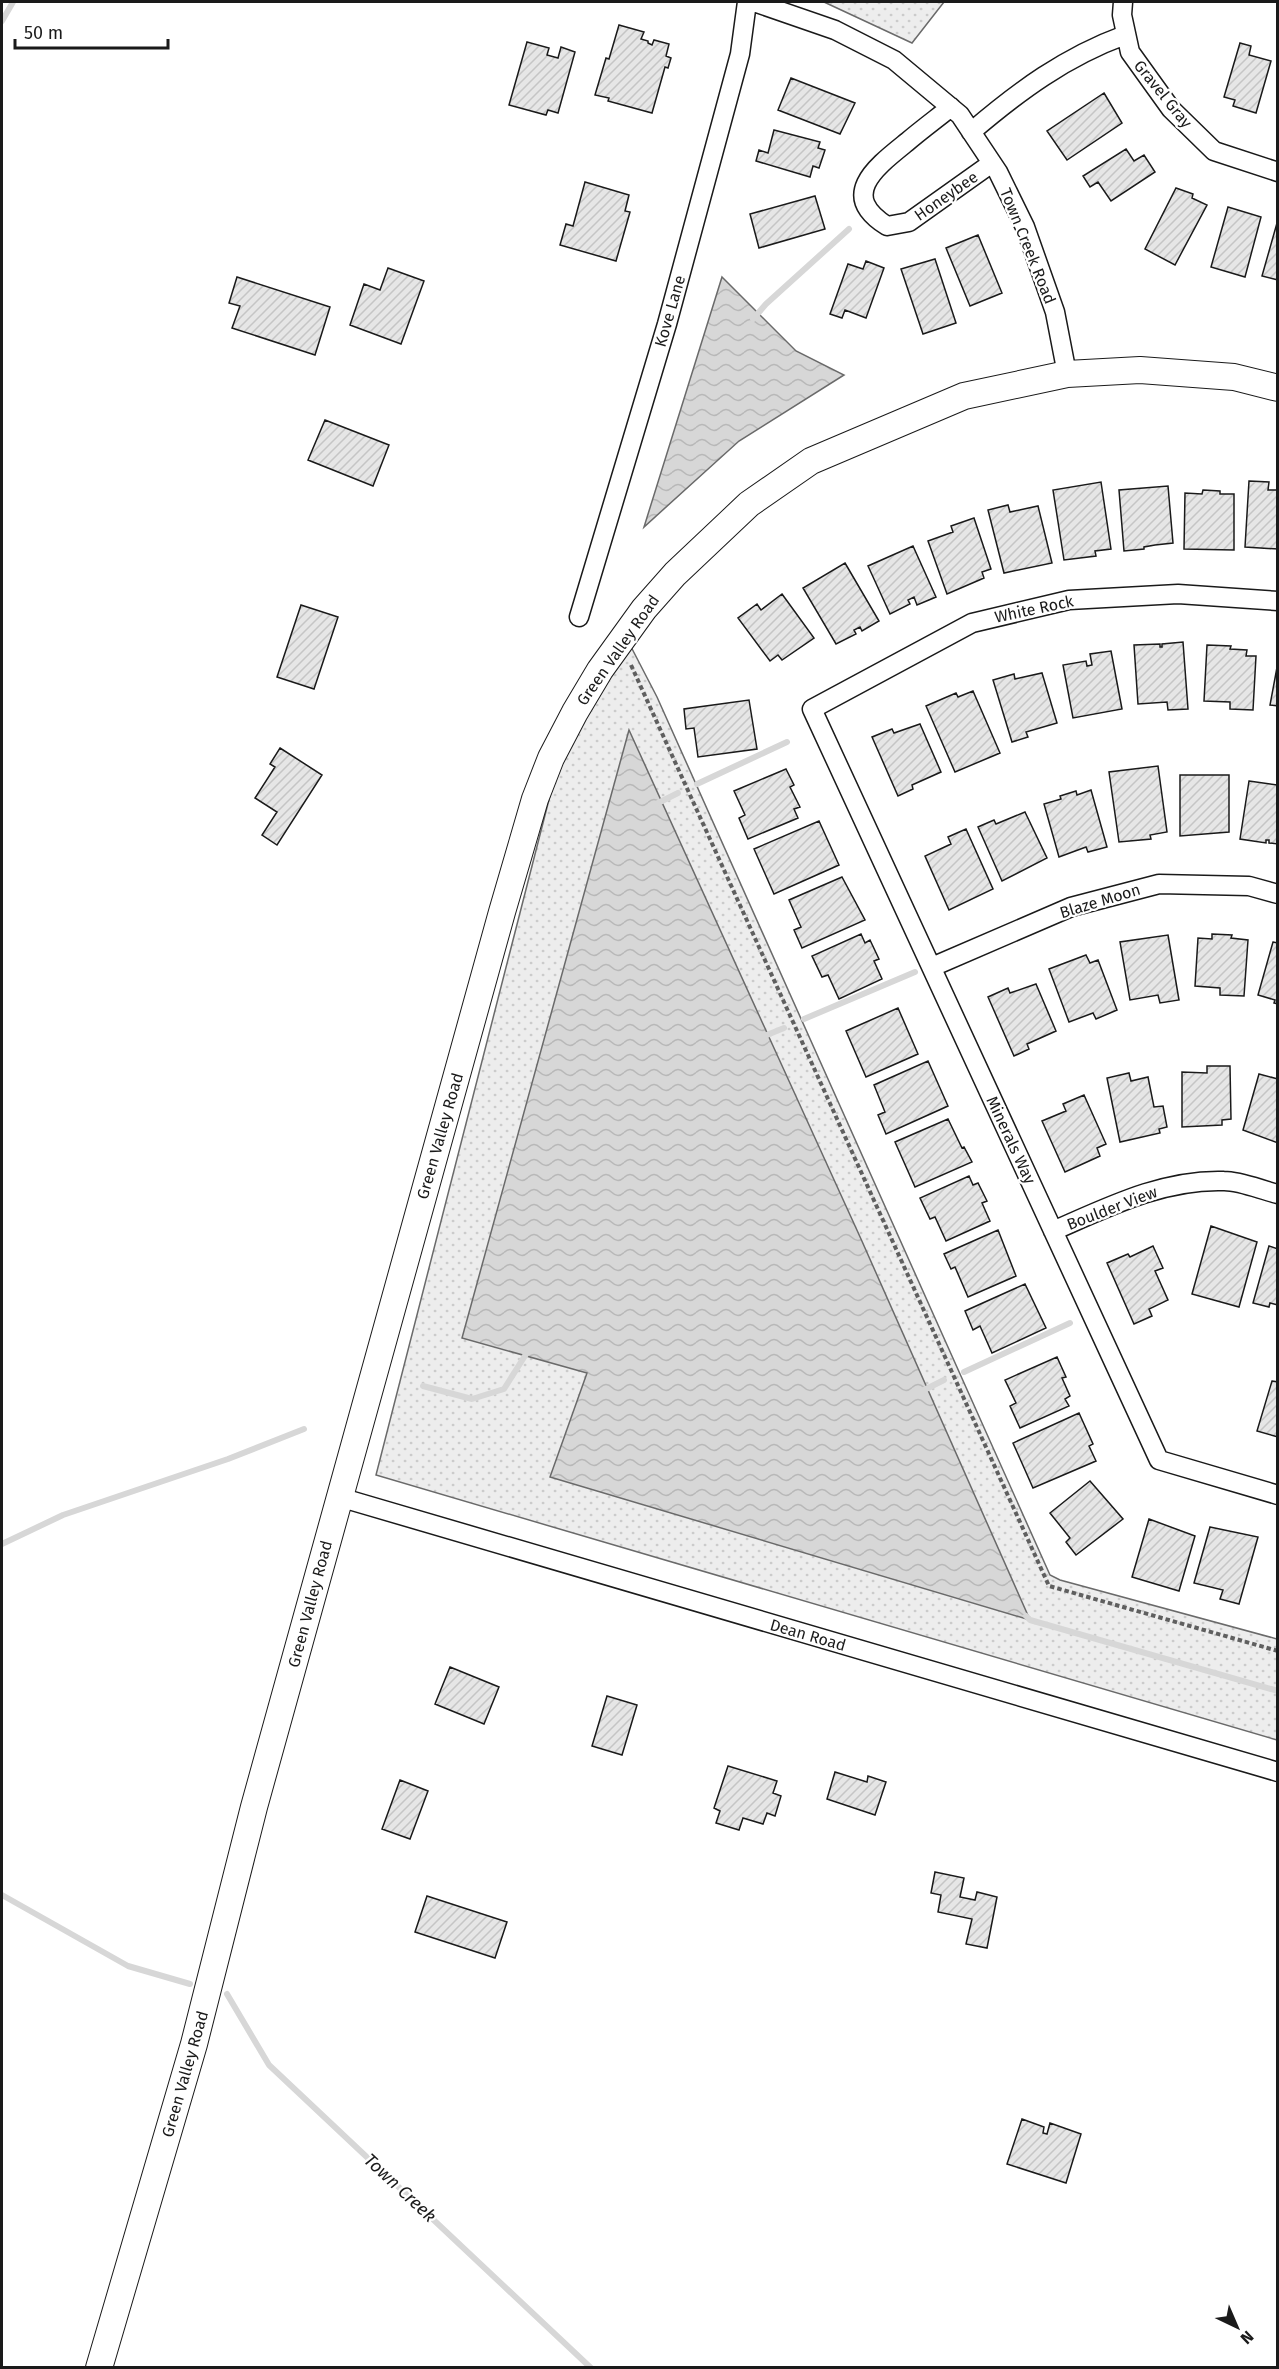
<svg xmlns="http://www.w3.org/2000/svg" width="1279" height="2369" viewBox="0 0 1279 2369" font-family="'Fira Sans',sans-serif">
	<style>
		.park { fill: url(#park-dots); stroke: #6a6a6a; stroke-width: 1.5 }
		.water { fill: url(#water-waves); stroke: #6a6a6a; stroke-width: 1.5 }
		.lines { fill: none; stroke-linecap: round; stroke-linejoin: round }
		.stream { stroke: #d7d7d7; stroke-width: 6 }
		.building { fill: url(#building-hatch); stroke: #1a1a1a; stroke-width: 1.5 }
		.street-casing { stroke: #1a1a1a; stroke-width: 21 }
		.secondary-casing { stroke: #1a1a1a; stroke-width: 28 }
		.path { stroke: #5f5f5f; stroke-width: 4; stroke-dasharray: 4.5 3; stroke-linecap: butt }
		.street { stroke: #fff; stroke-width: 18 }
		.secondary { stroke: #fff; stroke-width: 26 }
		.labels { text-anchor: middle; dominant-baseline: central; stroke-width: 4.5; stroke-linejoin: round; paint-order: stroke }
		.street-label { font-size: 16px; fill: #1a1a1a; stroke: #fff }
		.water-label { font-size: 18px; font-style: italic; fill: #1a1a1a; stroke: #fff }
	</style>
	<defs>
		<pattern id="park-dots" width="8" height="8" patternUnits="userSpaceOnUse" patternTransform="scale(1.5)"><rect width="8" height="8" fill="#ededed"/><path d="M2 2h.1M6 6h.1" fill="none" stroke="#cbcbcb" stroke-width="1.8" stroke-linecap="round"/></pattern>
		<pattern id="water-waves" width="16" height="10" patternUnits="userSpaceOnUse" patternTransform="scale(1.5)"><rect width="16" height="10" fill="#d7d7d7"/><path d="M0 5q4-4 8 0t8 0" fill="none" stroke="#b8b8b8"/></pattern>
		<pattern id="building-hatch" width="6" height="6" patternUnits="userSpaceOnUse" patternTransform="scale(1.5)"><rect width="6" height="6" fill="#e6e6e6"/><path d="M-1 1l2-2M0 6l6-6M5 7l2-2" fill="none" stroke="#c5c5c5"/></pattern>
	</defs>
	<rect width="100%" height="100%" fill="#fff"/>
	<path class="park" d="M824 2H944L912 43Z
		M628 641 657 697 1050 1575 1060 1580 1277 1639V1740L376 1475 564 741Z"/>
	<path class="water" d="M722 277 796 351 844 375 739 441 644 527Z
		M629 730 861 1239 1030 1620 550 1477 587 1373 462 1338Z"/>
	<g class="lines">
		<path class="stream" d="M2 21 13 2
			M753 319 766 304 849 229
			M697 784 787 742
			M654 805 678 793
			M804 1019 915 972
			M762 1037 784 1028
			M964 1372 1070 1323
			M423 1386 472 1399 504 1389 528 1351
			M920 1392 944 1380
			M2 1544 63 1515 228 1459 304 1429
			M1026 1616 1030 1620 1278 1691
			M2 1895 128 1966 190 1984
			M227 1994 269 2065 591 2368"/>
	</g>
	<path class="building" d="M619 25 644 32 641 39 648 41V43L652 45 654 40 669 44 666 56 671 58 668 68 665 67 652 113 608 101 609 98 595 95 606 58 609 59Z
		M527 42 549 48 547 55 558 58 561 47 575 52 558 113 548 110 546 115 509 105Z
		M1240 43 1251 46 1249 55 1271 61 1256 113 1233 106 1235 100 1224 97Z
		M791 78 855 103 840 134 778 110Z
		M1104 93 1122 123 1067 160 1047 131Z
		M774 130 820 142 818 148 825 150 819 168 813 166 810 177 756 161 759 150 768 153Z
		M1126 149 1134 161 1144 155 1155 172 1111 201 1098 182 1090 187 1083 176Z
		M585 182 629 195 625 211 630 212 616 261 560 245 566 224 573 226Z
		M1176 188 1193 194 1192 198 1207 205 1175 265 1145 249Z
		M815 196 825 229 759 248 750 214Z
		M1228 207 1261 217 1245 277 1211 267Z
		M1277 223H1278V280L1262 276Z
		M978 235 1002 293 970 306 946 248Z
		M935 259 956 323 923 334 901 269Z
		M866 261 884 268 866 318 845 310 842 318 830 314 848 264 863 269Z
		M388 268 424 281 401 344 350 325 364 284 380 290Z
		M237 277 330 307 315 355 232 328 240 306 229 303Z
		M325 420 389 445 373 486 308 460Z
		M1249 481 1269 482 1268 490H1278V549L1245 547Z
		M1101 482 1111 549 1095 551 1096 556 1064 560 1053 490Z
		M1168 486 1173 543 1155 545 1144 547V549L1124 551 1119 490Z
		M1203 490 1220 491V494H1234V550L1184 549 1185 493 1202 494Z
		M1008 505 1010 512 1038 506 1052 563 1004 573 988 510Z
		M974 518 991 569 982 572 984 578 947 594 928 541 953 532 951 526Z
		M913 546 936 597 917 605 914 597 908 600 910 604 890 614 868 566Z
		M845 563 879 621 862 631 860 627 854 630 856 634 836 644 803 588Z
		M782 594 814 638 782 660 778 655 770 661 738 618 757 604 761 610Z
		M301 605 338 617 314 689 277 677Z
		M1183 642 1188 709 1168 710 1167 702 1138 704 1134 645 1160 644V647H1162V644Z
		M1207 645 1231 646 1230 649 1247 650 1246 656H1256L1253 710 1230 709V702L1204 701Z
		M1111 651 1122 709 1073 718 1063 665 1086 661 1087 666 1092 665 1090 654Z
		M1278 662V706L1270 705Z
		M1042 673 1057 723 1026 732 1028 737 1012 742 993 680 1014 674 1015 679Z
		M973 691 1000 753 955 772 926 706 956 693 958 697Z
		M749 700 757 749 698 757 694 728 686 729 684 709Z
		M920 724 941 772 912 785 913 789 898 796 872 737 892 729 894 733Z
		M280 748 322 775 277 845 262 835 277 812 255 798 275 767 270 764Z
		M1158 766 1167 832 1150 835 1151 839 1119 842 1109 772Z
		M786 769 794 785 790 787 800 807 794 809 798 818 748 839 739 818 745 815 734 791Z
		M1180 775H1229V832L1180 836Z
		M1249 781 1277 785 1278 783V844L1269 843V840H1266V843L1240 839Z
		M1091 790 1107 847 1088 852 1086 847 1059 857 1044 804 1061 799 1060 796 1076 791 1077 795Z
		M1025 812 1047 858 1002 881 978 827 994 820 996 824Z
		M819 821 839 865 774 894 754 849Z
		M966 829 993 889 949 910 925 856 951 844 948 837Z
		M842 877 865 920 802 948 794 930 801 927 789 900Z
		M861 934 865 943 870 940 879 959 874 961 882 979 839 999 828 975 822 977 812 956Z
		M1212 934 1232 935 1231 938 1248 940 1244 996 1220 995V988L1195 986 1198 938 1212 939Z
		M1168 935 1179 1000 1160 1003 1158 995 1130 1000 1120 942Z
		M1273 942 1278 943V1004L1274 1003 1275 1000 1258 995Z
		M1086 955 1090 963 1098 960 1117 1010 1096 1019 1093 1013 1069 1022 1049 969Z
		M1036 984 1056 1031 1027 1044 1029 1049 1014 1056 988 997 1008 988 1010 993Z
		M898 1008 918 1054 866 1077 846 1031Z
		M928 1061 948 1106 886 1134 878 1115 885 1112 874 1085Z
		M1207 1066H1230L1231 1119 1222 1120V1125L1182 1127V1072L1207 1073Z
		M1129 1073 1131 1081 1148 1077 1154 1107 1163 1106 1167 1127 1159 1129 1160 1133 1120 1142 1107 1078Z
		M1259 1074 1278 1079V1143L1243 1130Z
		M1084 1095 1106 1144 1097 1148 1100 1156 1065 1172 1042 1121 1066 1111 1063 1104Z
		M948 1119 962 1148 964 1147 972 1162 915 1187 895 1142Z
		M969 1176 973 1185 978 1183 987 1201 982 1203 990 1221 946 1241 935 1217 930 1219 920 1198Z
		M1211 1226 1257 1242 1239 1307 1192 1294Z
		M998 1230 1016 1276 968 1297 955 1267 951 1269 944 1254Z
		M1153 1246 1163 1268 1155 1271 1168 1300 1149 1309 1152 1316 1134 1324 1107 1263 1128 1254 1130 1257Z
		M1269 1246 1278 1249V1305L1270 1303 1269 1307 1253 1303Z
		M1025 1284 1046 1328 992 1353 980 1326 973 1330 965 1311Z
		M1057 1357 1066 1377 1062 1378 1070 1396 1065 1399 1069 1406 1020 1428 1010 1406 1016 1403 1005 1380Z
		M1272 1381 1278 1382V1437L1257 1431Z
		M1079 1413 1093 1444 1089 1446 1096 1461 1033 1488 1013 1443Z
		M1090 1481 1123 1519 1076 1555 1066 1542 1070 1538 1050 1513Z
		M1149 1519 1195 1536 1179 1591 1132 1577Z
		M1210 1527 1258 1537 1239 1604 1220 1599 1223 1590 1194 1583Z
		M450 1667 499 1687 484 1724 435 1704Z
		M607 1696 637 1705 622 1755 592 1746Z
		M728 1766 777 1781 773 1793 781 1796 775 1816 767 1813 763 1824 743 1818 739 1830 716 1823 720 1811 714 1808Z
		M835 1772 867 1782 868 1776 886 1782 875 1815 827 1799Z
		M400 1780 428 1791 410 1839 382 1829Z
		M935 1872 964 1878 960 1897 975 1900 977 1892 997 1897 987 1948 966 1944 972 1919 938 1912 941 1895 931 1893Z
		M427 1896 507 1922 495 1958 415 1932Z
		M1022 2119 1044 2127 1043 2133 1047 2134 1050 2123 1081 2134 1066 2183 1007 2164Z"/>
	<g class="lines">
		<defs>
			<path id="street" d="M754 2 835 30 894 60 960 115 998 172 1025 227 1055 312 1067 374
				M1123 2 1122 15 1130 52 1171 109 1214 151 1278 172
				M951 107C936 119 921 130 907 142 876 167 838 195 887 226L909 222 992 163
				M971 132C1019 91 1065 57 1125 35
				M1278 601 1178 594 1069 600 972 623 812 709 1159 1460 1278 1495
				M579 617 667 324 740 54 747 2
				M932 967 1071 907 1159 884 1249 886 1278 894
				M1053 1231C1108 1207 1163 1179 1224 1181 1241 1181 1261 1190 1278 1194
				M339 1497 1278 1772"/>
			<path id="secondary" d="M99 2368 194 2044 254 1807 502 912 535 799 551 758 575 712 600 670 644 609 675 574 749 504 811 461 964 396 1067 374 1140 370 1234 377 1278 388"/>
		</defs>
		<use href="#street" class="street-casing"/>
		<use href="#secondary" class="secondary-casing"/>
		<path class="path" d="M631 665 1049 1586 1278 1651"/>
		<use href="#street" class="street"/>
		<use href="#secondary" class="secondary"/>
	</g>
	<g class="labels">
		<g class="street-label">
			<text transform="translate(1163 94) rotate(51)">Gravel Gray</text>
			<text transform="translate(946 196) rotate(-35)">Honeybee</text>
			<text transform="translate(1028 246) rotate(68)">Town Creek Road</text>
			<text transform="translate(670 311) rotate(-74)">Kove Lane</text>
			<text transform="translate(1034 609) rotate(-12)">White Rock</text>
			<text transform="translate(618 650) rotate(-55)">Green Valley Road</text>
			<text transform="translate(1100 901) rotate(-17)">Blaze Moon</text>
			<text transform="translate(440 1136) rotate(-74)">Green Valley Road</text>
			<text transform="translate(1011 1140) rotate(65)">Minerals Way</text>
			<text transform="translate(1112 1208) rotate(-21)">Boulder View</text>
			<text transform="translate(310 1604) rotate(-75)">Green Valley Road</text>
			<text transform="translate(808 1635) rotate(16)">Dean Road</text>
			<text transform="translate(185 2074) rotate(-74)">Green Valley Road</text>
		</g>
		<g class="water-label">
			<text transform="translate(400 2188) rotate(43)">Town Creek</text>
		</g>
	</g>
	<rect width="1279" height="2369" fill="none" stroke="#1a1a1a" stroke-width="6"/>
	<g transform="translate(1237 2327) rotate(136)" stroke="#ffffff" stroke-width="4.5" paint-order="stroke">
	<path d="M0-4.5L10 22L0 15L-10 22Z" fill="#1a1a1a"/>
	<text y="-9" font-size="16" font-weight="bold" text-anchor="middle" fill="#1a1a1a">N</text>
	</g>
	<path d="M15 39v9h153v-9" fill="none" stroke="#1a1a1a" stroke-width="3"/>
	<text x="24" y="39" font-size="18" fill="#1a1a1a" stroke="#ffffff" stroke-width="4.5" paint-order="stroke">50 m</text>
</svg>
